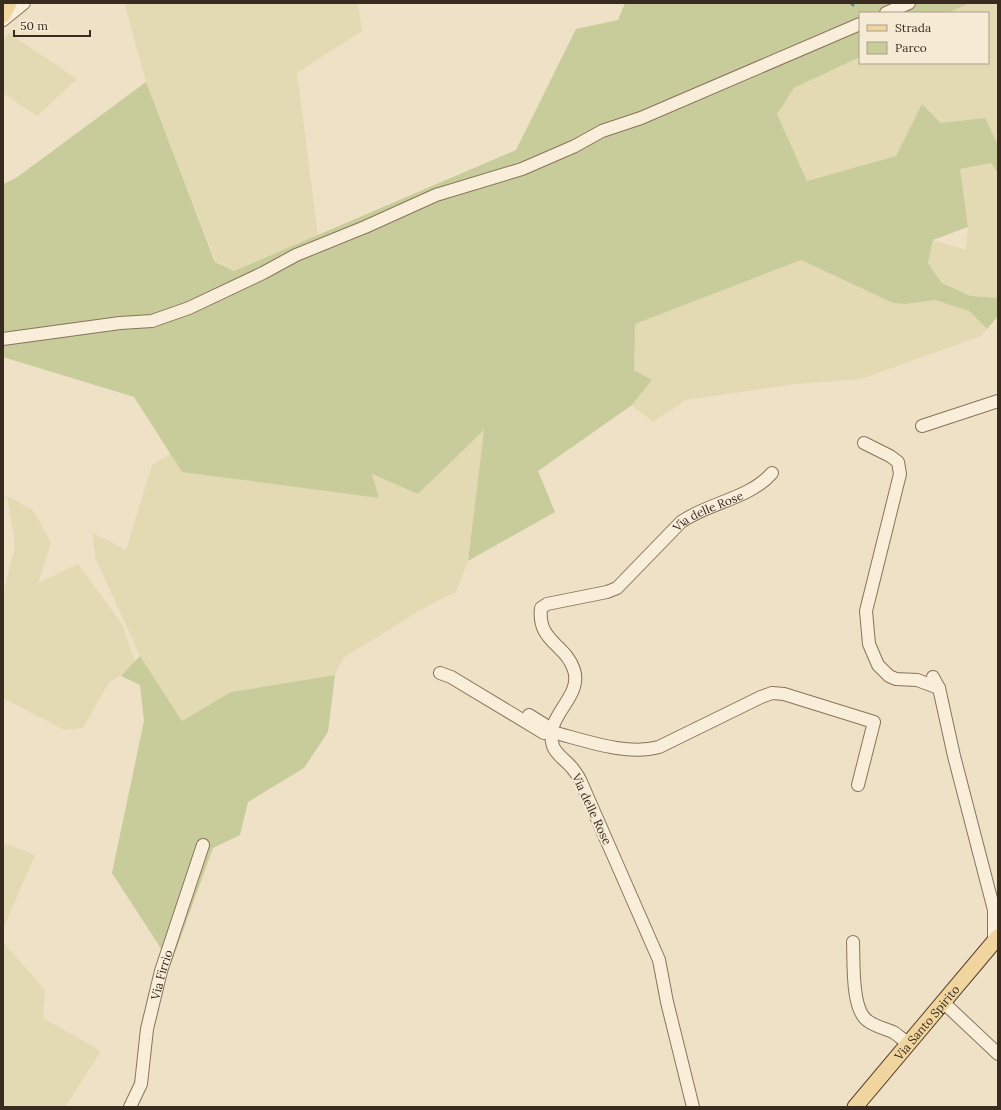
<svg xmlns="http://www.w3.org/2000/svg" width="1001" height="1110" viewBox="0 0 1001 1110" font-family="Lora,serif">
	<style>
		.farmland { fill: #e3dab3 }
		.green { fill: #c7cc9a }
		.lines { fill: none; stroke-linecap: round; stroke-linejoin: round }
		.stream { stroke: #6e9086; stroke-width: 3 }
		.minor-casing { stroke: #89735c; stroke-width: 14 }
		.major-casing { stroke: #574130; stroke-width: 17 }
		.minor { stroke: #f8eed9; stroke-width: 12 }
		.major { stroke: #f0d59f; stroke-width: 15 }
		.labels { text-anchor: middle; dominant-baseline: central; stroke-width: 4; stroke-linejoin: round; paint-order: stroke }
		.street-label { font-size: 12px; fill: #392b1f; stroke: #f5ebd5 }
	</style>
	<rect width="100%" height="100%" fill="#eee1c6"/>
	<path class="farmland" d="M127 3H358L362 31 297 73 318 235 234 271 216 262 146 82 125 5Z
		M970 3H998V145L985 119 941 123 922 104 896 156 807 181 777 114 794 88 860 57V63H988V13H948Z
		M9 33 77 79 37 116 3 93V41Z
		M991 163 998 173V298L971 296 942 282 928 263 933 240 966 250 968 227 959 169Z
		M801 260 893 303 906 304 935 300 969 311 987 329 981 336 861 379 795 384 686 400 653 422 632 405 652 380 634 370V324Z
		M484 430 468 561 456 592 429 605 343 658 335 675 231 692 182 721 140 656 95 557 93 533 126 550 152 465 171 454 182 472 379 498 371 474 418 494Z
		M7 496 33 510 51 543 38 583 78 564 122 624 135 662 121 676 109 682 83 728 64 730 3 698V594L14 550V536Z
		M6 844 35 855 3 929V848Z
		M3 942 45 990 43 1018 101 1051 65 1107H3Z"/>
	<path class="green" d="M625 3H970L948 13H860V57L794 88 777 114 807 181 896 156 922 104 941 123 985 118 998 145V173L991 163 960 169 968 227 933 240 928 263 942 283 971 296 998 298V316L987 329 969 311 935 300 906 304 893 303 801 260 635 324 634 370 652 380 632 405 538 471 555 512 468 561 484 430 418 494 372 474 379 498 182 472 134 397 3 357V184L16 178 146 82 215 262 234 271 516 150 576 29 618 20Z
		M140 656 182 721 231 692 335 675 328 732 304 768 248 802 240 835 213 848 171 964 112 873 144 721 140 685 121 676Z"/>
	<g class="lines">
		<path class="stream" d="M851 3 853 5"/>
		<defs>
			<g id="minor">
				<path d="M886 13 909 3"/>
				<path d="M3 20 24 3"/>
				<path d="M3 339 120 323 152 321 189 308 263 273 296 255 365 227 436 195 522 169 575 146 602 131 641 118 860 24"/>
				<path d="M922 426 998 401"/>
				<path d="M864 443 890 456 898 462 900 474 866 611 869 644 878 665 889 676 896 679 917 680 939 688"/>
				<path d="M440 673 451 677 544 733 552 732 545 725 529 715"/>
				<path d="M933 677 939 688 954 756 994 910V942"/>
				<path d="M552 732C584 740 626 756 659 747L761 697 772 693 784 694 874 722 858 785"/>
				<path d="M853 942C854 962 851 1010 868 1021 876 1027 884 1028 893 1032 898 1035 903 1040 908 1043"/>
				<path d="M943 1002 998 1054"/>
				<path id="s1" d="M130 1107 141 1084 147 1029 161 971 203 845"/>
				<path id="s2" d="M693 1107 667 1002 659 960 581 782C579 777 576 773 573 769 567 761 556 755 553 746 543 716 583 698 574 670 566 644 537 642 541 608L547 604 607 592 617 588 681 522C710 502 749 499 772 473"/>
			</g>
			<g id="major">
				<path d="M3 15 9 3"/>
				<path id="s3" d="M855 1107 998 937"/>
			</g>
		</defs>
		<use href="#minor" class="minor-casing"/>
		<use href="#major" class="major-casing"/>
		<use href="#minor" class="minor"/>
		<use href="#major" class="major"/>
	</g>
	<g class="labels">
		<g class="street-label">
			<text stroke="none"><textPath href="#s2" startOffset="746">Via delle Rose</textPath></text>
			<text transform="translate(592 809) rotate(65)">Via delle Rose</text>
			<text stroke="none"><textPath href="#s1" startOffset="137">Via Firrìo</textPath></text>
			<text stroke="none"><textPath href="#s3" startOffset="111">Via Santo Spirito</textPath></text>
		</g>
	</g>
	<rect width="1001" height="1110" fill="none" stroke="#392b1f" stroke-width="8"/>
	<rect x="859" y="12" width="130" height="52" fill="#f5ebd5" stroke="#aa9e8c"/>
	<rect x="867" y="25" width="20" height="6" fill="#f0d59f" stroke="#aa9e8c"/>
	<text x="895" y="32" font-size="12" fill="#392b1f">Strada</text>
	<rect x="867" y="42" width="20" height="12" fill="#c7cc9a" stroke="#aa9e8c"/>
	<text x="895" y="52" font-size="12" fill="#392b1f">Parco</text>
	<path d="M14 30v6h76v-6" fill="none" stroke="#392b1f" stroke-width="2"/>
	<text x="20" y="30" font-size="12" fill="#392b1f" stroke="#f5ebd5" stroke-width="3" paint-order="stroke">50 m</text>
</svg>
